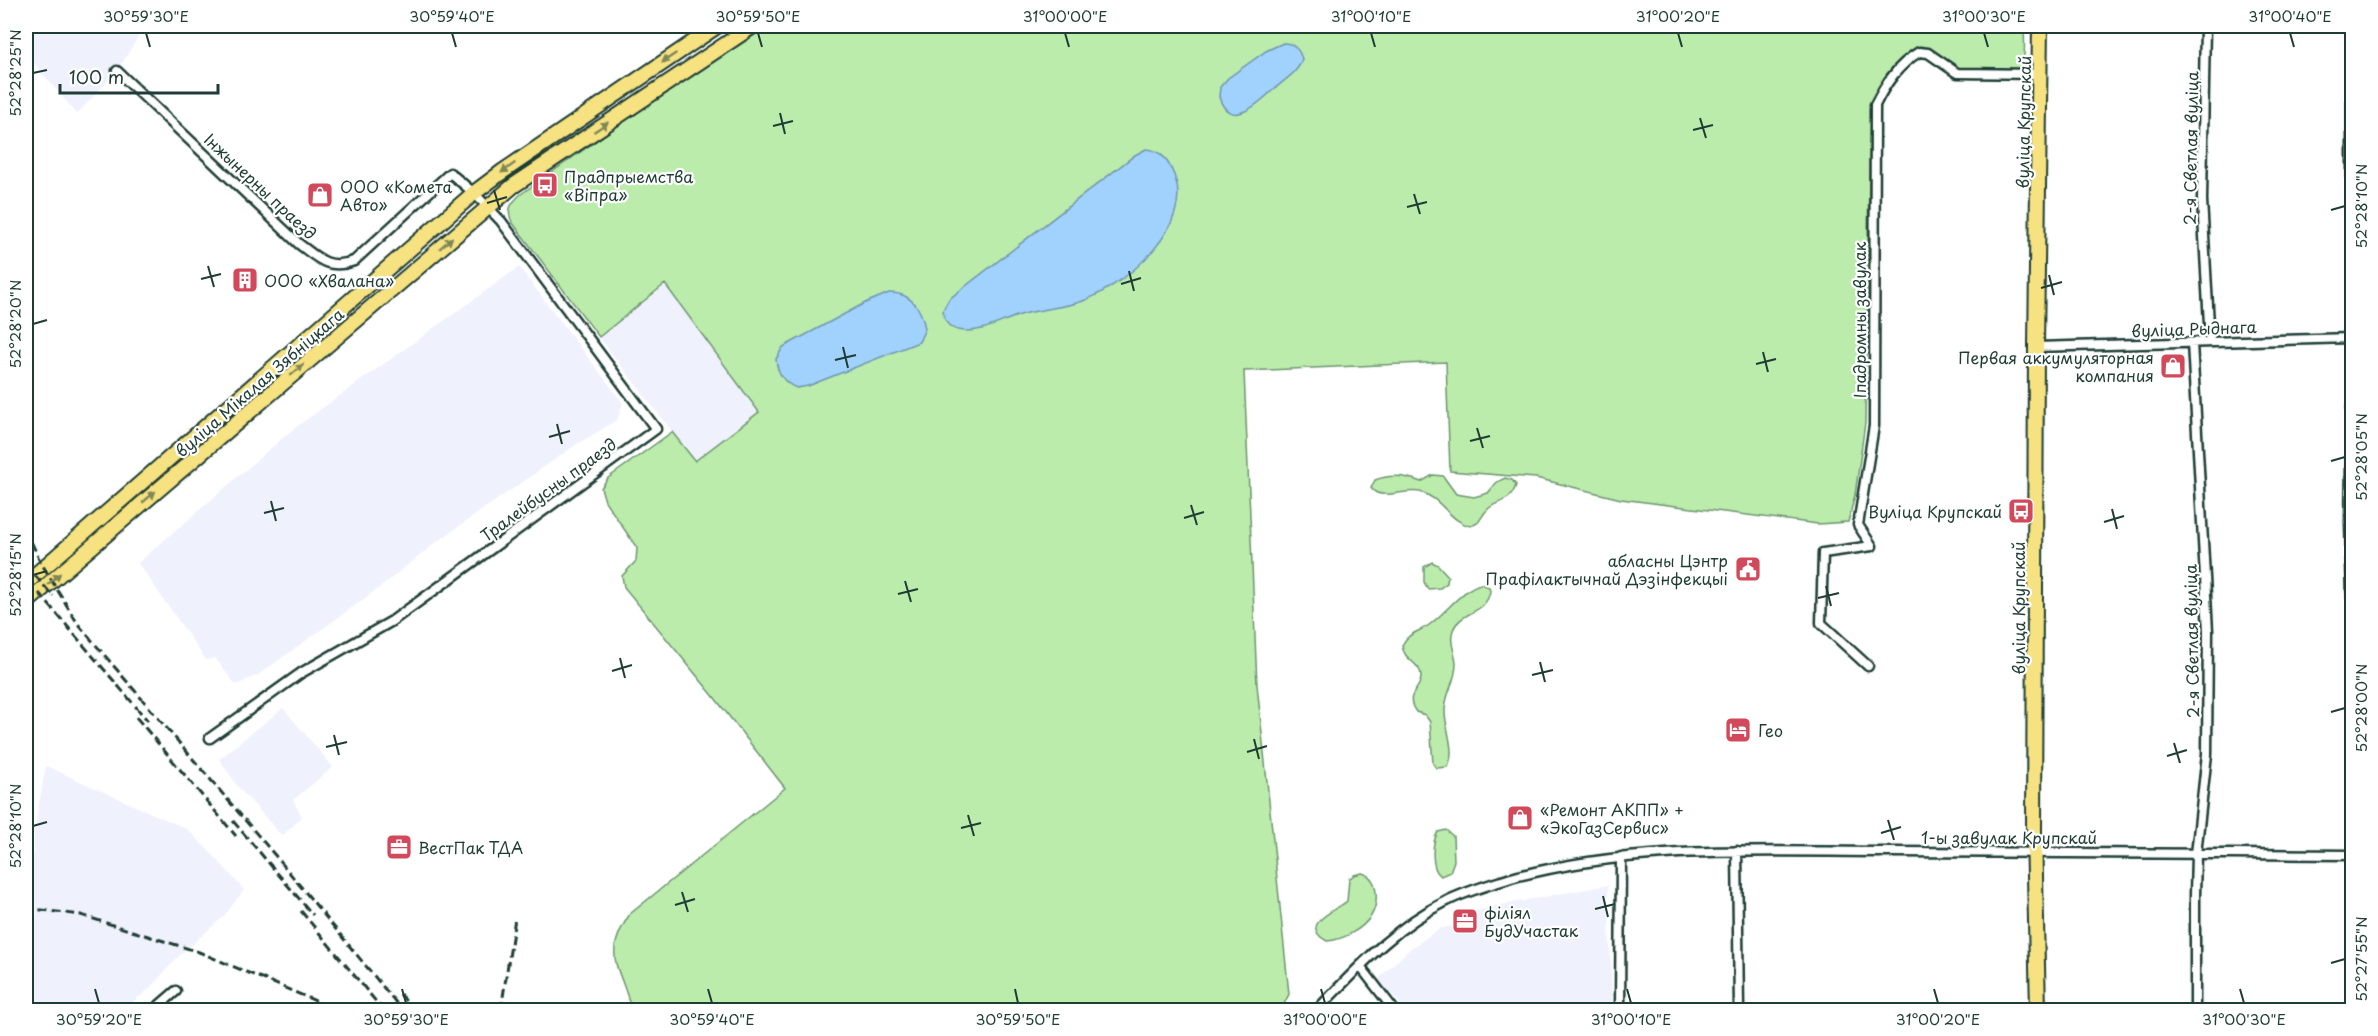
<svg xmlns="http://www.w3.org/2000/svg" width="2378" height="1036" viewBox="0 0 2378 1036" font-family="'Playpen Sans',sans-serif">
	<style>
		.built { fill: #eff1fd }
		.green { fill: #bbecab; stroke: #6d9470; stroke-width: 1.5 }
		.water { fill: #a1d1fd; stroke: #6d96ad; stroke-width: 1.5 }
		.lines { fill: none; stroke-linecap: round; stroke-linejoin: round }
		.minor-casing { stroke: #1f3d34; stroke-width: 13 }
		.primary-casing { stroke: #1f3d34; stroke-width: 18 }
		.minor { stroke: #fff; stroke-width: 8 }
		.primary { stroke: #f7e281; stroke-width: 14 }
		.rail { stroke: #1f3d34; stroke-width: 3; stroke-dasharray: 9 4.5; stroke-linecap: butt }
		.oneway { fill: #808757 }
		.ticks { fill: none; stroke: #1f3d34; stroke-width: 2 }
		.labels { text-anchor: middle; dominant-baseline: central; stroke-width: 4.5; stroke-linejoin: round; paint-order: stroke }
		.street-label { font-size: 16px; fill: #1f3d34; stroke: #fff }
		.poi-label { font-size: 16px; fill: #1f3d34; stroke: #fff; text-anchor: start }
		.neatline { fill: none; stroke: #1f3d34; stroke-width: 2 }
		.ticks-label { font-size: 15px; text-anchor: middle; fill: #1f3d34 }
	</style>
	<rect width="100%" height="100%" fill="#fff"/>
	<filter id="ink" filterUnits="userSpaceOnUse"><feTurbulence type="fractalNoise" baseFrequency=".0167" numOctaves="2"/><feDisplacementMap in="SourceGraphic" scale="12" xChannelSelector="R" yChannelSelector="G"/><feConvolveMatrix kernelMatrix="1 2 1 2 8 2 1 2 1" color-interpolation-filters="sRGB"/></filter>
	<g filter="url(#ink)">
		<path class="built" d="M26 26H145L117 71 77 114 26 54Z
			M519 267 623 403 617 420 574 446 438 541 379 588 258 675 236 685 215 658 206 660 138 563 292 430Z
			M665 283 759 412 695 461 599 337Z
			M283 708 333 767 293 800 302 817 282 836 239 788 219 759Z
			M46 766 187 829 217 859 244 890 224 916 178 957 148 990 123 1010H26V855H34V831Z
			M1608 885 1612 1008 1567 1010H1407L1377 980 1411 948 1441 928 1455 926V916L1496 906Z"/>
		<path class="green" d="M768 26H2024C2024 42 2028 61 2015 73L1964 75 1931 57 1919 54C1894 71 1877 82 1870 113L1865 423 1855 495 1848 522 1818 524 1621 499 1536 478 1450 471 1446 362 1244 371 1257 685 1289 994 1281 1010H631C622 967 600 959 630 914L785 788 711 693 624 587 622 576 636 561 637 548 605 501 601 488 608 478 672 432 695 461 759 412 665 284 599 337 512 222C506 210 511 203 521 194L640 110Z
			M1433 475 1443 476 1456 494 1474 497 1488 493 1497 482 1505 478 1512 480 1516 485C1510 505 1497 499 1487 510 1480 517 1481 524 1470 526 1450 522 1441 497 1420 492 1406 488 1380 502 1371 488L1375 480C1390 474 1407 476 1421 482Z
			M1432 562 1438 565 1448 576 1447 583 1440 588 1428 589 1424 582V567Z
			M1481 584 1489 587 1490 591C1487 614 1460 611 1453 630 1449 641 1455 652 1456 662 1457 680 1444 695 1445 712 1445 728 1457 753 1447 767L1437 768 1433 764 1430 722 1425 715 1416 712C1403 694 1421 691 1421 677 1422 663 1403 661 1402 645 1408 633 1419 632 1429 625 1444 615 1464 587 1481 584Z
			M1446 830 1453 836 1454 861 1450 872 1441 876C1430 869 1432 841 1438 832Z
			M1362 873C1379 877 1379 903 1371 916 1362 930 1342 940 1327 941 1296 924 1339 909 1347 901L1349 879 1354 875Z"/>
		<path class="water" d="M1283 43C1294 43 1299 49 1302 59 1299 72 1283 81 1274 89 1260 102 1230 132 1219 97L1220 87 1228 78 1266 51Z
			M1146 149C1162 150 1168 161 1174 175 1195 226 1126 285 1083 301 1063 308 1040 309 1020 315 1002 321 978 335 958 330 948 328 944 320 943 310L949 299 1135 155Z
			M889 293C911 292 922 309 925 329L919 342 808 386 797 388C784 384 777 372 776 359L783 347 865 303Z"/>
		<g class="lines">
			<defs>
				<path id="minor" d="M2205 26 2202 200 2210 342
					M2352 26V222
					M117 71 299 244C319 259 328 270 354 261L450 173 474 193 501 221 656 429 392 621 301 673 210 738
					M2192 343 2208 631 2207 754 2196 854 2195 895V1010
					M2036 347 2352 338
					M2352 406 2350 522 2352 598
					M1868 666 1821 623 1823 553 1872 546 1858 525 1874 426 1875 105C1886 83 1898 65 1919 52L1928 53 1957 73 2040 74
					M1737 851 1739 1010
					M1360 966 1394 1010
					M154 1010 176 991
					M1317 1010C1356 970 1394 927 1445 902 1466 891 1489 885 1511 878 1634 844 1764 852 1890 852 2044 852 2198 854 2352 855
					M1620 1010 1621 857"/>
				<path id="primary" d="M26 583 474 193 502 172 717 26
					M26 603 513 186 753 26
					M2038 1010 2034 832 2036 347 2040 26"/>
			</defs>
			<use href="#minor" class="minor-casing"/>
			<use href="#primary" class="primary-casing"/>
			<use href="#minor" class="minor"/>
			<use href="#primary" class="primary"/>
			<path class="rail" d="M26 530 40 561 78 624 279 860 402 1010
				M26 565 53 596
				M39 593 148 721
				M136 717 236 836
				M233 821 313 915
				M26 908 81 915 199 952 337 1010
				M301 911 383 1010
				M400 994 413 1010
				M501 1010 515 918"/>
		</g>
		<defs><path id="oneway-solid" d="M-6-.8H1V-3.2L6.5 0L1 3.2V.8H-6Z" transform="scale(1.5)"/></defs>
		<g class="oneway">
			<use href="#oneway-solid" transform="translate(669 58) rotate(146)"/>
			<use href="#oneway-solid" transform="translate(601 127) rotate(-34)"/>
			<use href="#oneway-solid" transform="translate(508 168) rotate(145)"/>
			<use href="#oneway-solid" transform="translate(446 243) rotate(-41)"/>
			<use href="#oneway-solid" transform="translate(297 370) rotate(-41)"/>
			<use href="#oneway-solid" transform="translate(149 497) rotate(-41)"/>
			<use href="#oneway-solid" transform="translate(54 579) rotate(-41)"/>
		</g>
	</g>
	<path class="ticks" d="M146 33 150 47M452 33 456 47M758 33 762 47M1065 33 1069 47M1371 33 1375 47M1678 33 1682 47M1984 33 1988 47M2290 33 2294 47M33 73 47 70M780 113 785 134M1700 118 1706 138M773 126 793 121M1693 130 1713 125M494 190 500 210M1414 194 1420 214M487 203 507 197M1407 207 1427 202M2331 210 2345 206M208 266 214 287M1129 271 1134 291M2049 275 2054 295M201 279 221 274M1121 284 1141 278M2041 288 2062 282M33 324 47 320M843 347 848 368M1763 352 1768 372M835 360 856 355M1756 364 1776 359M557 424 562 444M1477 428 1483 448M549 437 570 431M1470 441 1490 436M2331 461 2345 457M271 501 276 521M1191 505 1197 525M2112 509 2117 529M264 513 284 508M1184 518 1204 512M2104 522 2124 516M33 575 47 571M905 581 911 602M1826 586 1831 606M898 594 918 589M1818 598 1839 593M620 658 625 678M1540 662 1545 682M612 671 632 665M1532 675 1553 670M2331 712 2345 708M334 735 339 755M1254 739 1259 759M2174 743 2180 763M326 747 347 742M1247 752 1267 746M2167 756 2187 750M968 815 974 836M1888 820 1894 840M33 826 47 822M961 828 981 823M1881 833 1901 827M682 892 688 912M1603 896 1608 917M675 905 695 899M1595 909 1615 904M2331 963 2345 959M95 989 99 1003M402 989 406 1003M708 989 712 1003M1015 989 1018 1003M1321 989 1325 1003M1627 989 1631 1003M1934 989 1938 1003M2240 989 2244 1003"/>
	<defs>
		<symbol id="bus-square" viewBox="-11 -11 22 22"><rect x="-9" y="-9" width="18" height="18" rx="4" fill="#d1495b" stroke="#fff"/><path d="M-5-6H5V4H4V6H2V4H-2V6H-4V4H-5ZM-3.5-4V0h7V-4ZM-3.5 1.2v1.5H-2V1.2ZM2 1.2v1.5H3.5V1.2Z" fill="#fff"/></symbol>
		<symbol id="shop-square" viewBox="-11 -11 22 22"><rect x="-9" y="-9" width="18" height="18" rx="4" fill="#d1495b" stroke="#fff"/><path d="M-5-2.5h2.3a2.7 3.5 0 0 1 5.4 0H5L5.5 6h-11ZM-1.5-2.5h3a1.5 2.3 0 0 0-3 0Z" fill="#fff"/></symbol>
		<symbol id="building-square" viewBox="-11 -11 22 22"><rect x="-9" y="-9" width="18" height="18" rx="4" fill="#d1495b" stroke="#fff"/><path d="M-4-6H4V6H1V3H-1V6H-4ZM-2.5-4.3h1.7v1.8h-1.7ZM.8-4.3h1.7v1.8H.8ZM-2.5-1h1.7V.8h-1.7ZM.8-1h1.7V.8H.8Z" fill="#fff"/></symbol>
		<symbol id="civic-square" viewBox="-11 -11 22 22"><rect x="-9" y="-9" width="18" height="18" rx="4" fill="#d1495b" stroke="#fff"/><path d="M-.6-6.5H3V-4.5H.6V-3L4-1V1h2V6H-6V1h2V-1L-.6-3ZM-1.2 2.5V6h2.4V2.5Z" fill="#fff"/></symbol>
		<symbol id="hotel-square" viewBox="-11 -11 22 22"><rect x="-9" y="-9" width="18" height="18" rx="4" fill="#d1495b" stroke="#fff"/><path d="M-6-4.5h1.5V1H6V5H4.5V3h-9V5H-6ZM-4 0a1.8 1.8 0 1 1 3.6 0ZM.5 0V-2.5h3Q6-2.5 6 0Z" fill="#fff"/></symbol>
		<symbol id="office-square" viewBox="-11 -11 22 22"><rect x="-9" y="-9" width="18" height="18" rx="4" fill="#d1495b" stroke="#fff"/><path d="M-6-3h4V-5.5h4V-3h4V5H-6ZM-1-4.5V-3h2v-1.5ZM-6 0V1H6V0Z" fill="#fff"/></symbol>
	</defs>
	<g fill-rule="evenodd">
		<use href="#bus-square" x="530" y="170" width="30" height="30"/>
		<use href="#shop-square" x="305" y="180" width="30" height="30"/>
		<use href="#building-square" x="230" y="265" width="30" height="30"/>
		<use href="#shop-square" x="2158" y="351" width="30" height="30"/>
		<use href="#bus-square" x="2006" y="496" width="30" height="30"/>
		<use href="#civic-square" x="1733" y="554" width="30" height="30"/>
		<use href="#hotel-square" x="1723" y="715" width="30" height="30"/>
		<use href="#shop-square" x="1505" y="803" width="30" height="30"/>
		<use href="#office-square" x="384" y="832" width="30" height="30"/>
		<use href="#office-square" x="1450" y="906" width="30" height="30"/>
	</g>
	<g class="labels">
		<g class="street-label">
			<text transform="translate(2023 122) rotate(-89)">вуліца Крупскай</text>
			<text transform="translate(2190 148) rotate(-89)">2-я Светлая вуліца</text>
			<text transform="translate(261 186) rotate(43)">Інжынерны праезд</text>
			<text transform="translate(1859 320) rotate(-90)">Іпадромны завулак</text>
			<text transform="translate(2194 328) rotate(-2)">вуліца Рыднага</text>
			<text transform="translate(259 382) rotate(-41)">вуліца Мікалая Зябніцкага</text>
			<text transform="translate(548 489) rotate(-36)">Тралейбусны праезд</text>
			<text transform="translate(2018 608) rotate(-90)">вуліца Крупскай</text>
			<text transform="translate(2191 641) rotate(-91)">2-я Светлая вуліца</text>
			<text x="2009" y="837">1-ы завулак Крупскай</text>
		</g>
		<g class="poi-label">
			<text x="564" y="176">Прадпрыемства<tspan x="564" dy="18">«Віпра»</tspan></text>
			<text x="340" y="186">ООО «Комета<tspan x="340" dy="18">Авто»</tspan></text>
			<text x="264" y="280">ООО «Хвалана»</text>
			<text x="2154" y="357" text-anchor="end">Первая аккумуляторная<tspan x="2154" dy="18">компания</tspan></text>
			<text x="2002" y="511" text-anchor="end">Вуліца Крупскай</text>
			<text x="1728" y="560" text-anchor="end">абласны Цэнтр<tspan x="1728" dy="18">Прафілактычнай Дэзінфекцыі</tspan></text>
			<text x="1758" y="730">Гео</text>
			<text x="1540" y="809">«Ремонт АКПП» +<tspan x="1540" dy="18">«ЭкоГазСервис»</tspan></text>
			<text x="418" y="847">ВестПак ТДА</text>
			<text x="1484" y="912">філіял<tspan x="1484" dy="18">БудУчастак</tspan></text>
		</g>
	</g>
	<rect width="2378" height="1036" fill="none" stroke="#fff" stroke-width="66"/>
	<path d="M60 84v9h158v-9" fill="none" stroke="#1f3d34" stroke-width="3"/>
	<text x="69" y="84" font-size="18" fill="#1f3d34" stroke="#ffffff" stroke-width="4.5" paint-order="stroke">100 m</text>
	<rect x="33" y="33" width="2312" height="970" class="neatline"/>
	<g class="ticks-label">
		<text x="146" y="22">30°59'30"E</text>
		<text x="452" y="22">30°59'40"E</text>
		<text x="758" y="22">30°59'50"E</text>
		<text x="1065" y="22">31°00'00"E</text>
		<text x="1371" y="22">31°00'10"E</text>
		<text x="1678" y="22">31°00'20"E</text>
		<text x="1984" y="22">31°00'30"E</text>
		<text x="2290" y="22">31°00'40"E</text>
		<text transform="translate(16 73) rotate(-90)" y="5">52°28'25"N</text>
		<text transform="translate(2362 206) rotate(-90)" y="5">52°28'10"N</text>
		<text transform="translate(16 324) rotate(-90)" y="5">52°28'20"N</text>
		<text transform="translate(2362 457) rotate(-90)" y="5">52°28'05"N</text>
		<text transform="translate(16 575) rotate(-90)" y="5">52°28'15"N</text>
		<text transform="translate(2362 708) rotate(-90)" y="5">52°28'00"N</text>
		<text transform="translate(16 826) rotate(-90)" y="5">52°28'10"N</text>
		<text transform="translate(2362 959) rotate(-90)" y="5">52°27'55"N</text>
		<text x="99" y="1025">30°59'20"E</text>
		<text x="406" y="1025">30°59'30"E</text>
		<text x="712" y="1025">30°59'40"E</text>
		<text x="1018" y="1025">30°59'50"E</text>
		<text x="1325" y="1025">31°00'00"E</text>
		<text x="1631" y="1025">31°00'10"E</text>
		<text x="1938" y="1025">31°00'20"E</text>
		<text x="2244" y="1025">31°00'30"E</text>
	</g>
</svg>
